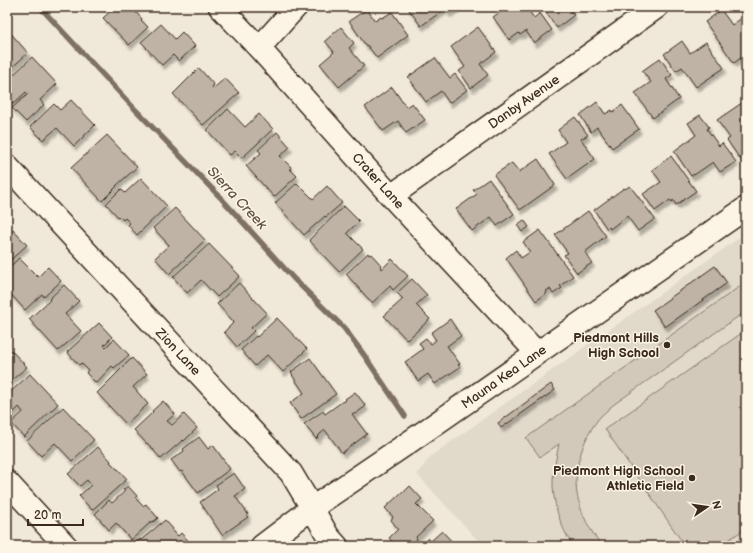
<svg xmlns="http://www.w3.org/2000/svg" width="753" height="553" viewBox="0 0 753 553" font-family="'Balsamiq Sans',sans-serif">
	<style>
		.built { fill: #e1d9c9 }
		.green { fill: #d2c9ba; stroke: #867a6c }
		.lines { fill: none; stroke-linecap: round; stroke-linejoin: round }
		.stream { stroke: #7e7163; stroke-width: 5.5 }
		.building { fill: #beb3a4; stroke: #3b2a1e; filter: url(#shadow) }
		.minor-casing { stroke: #3b2a1e; stroke-width: 25 }
		.minor { stroke: #fcf5e5; stroke-width: 22 }
		.poi-dot { fill: #3b2a1e; stroke: #fcf5e5; stroke-width: 1.5 }
		.labels { text-anchor: middle; dominant-baseline: central; stroke-width: 3; stroke-linejoin: round; paint-order: stroke }
		.street-label { font-size: 13px; fill: #3b2a1e; stroke: #fcf5e5 }
		.poi-label { font-size: 13px; font-weight: bold; fill: #3b2a1e; stroke: #fcf5e5; text-anchor: end }
		.water-label { font-size: 14px; font-style: italic; fill: #625346; stroke: #fcf5e5 }
	</style>
	<defs>
		<filter id="shadow"><feDropShadow dx="2.5" dy="4.5" stdDeviation="1" flood-color="#0004"/></filter>
	</defs>
	<rect width="100%" height="100%" fill="#f0e9d9"/>
	<filter id="ink" filterUnits="userSpaceOnUse"><feTurbulence type="fractalNoise" baseFrequency=".025" numOctaves="2"/><feDisplacementMap in="SourceGraphic" scale="8" xChannelSelector="R" yChannelSelector="G"/><feConvolveMatrix kernelMatrix="1 2 1 2 8 2 1 2 1" color-interpolation-filters="sRGB"/></filter>
	<g filter="url(#ink)">
		<path class="built" d="M746 233V546H483L417 474 431 456Z"/>
		<path class="green" d="M746 282V311L613 405C609 409 605 412 601 416 584 435 573 468 577 494 581 514 590 532 603 546H573C560 526 552 502 553 478 554 466 557 455 559 444L540 457 526 438Z
			M746 330V528L720 546H685L605 429Z"/>
		<g class="lines">
			<path class="stream" d="M40 7 131 105 220 197 294 279 344 328 364 355 405 416"/>
		</g>
		<path class="building" d="M115 7H135L133 9 142 19 141 20 148 27 129 45 103 18Z
			M407 7H458L448 13 445 9 421 26Z
			M507 7H526L534 18 540 13 552 30 534 43 526 31 520 35 519 33 509 40 493 17Z
			M550 7H568L574 15 557 28 545 11Z
			M367 9 375 21 381 17 382 18 392 12 408 35 377 58 367 45 366 46 349 21Z
			M721 10 732 25 746 15V54L734 63 705 22Z
			M161 24 175 39 182 32 195 46 179 61 173 55 162 65 146 48H147L141 42Z
			M341 27 354 43 349 48 364 66 339 87 320 64 334 52 325 41Z
			M478 27 496 52 480 64 488 75 471 88 459 71 465 67 451 47Z
			M7 29 28 53 8 71 7 70Z
			M682 41 690 53 706 42 724 68 696 87 682 67 676 71 664 54Z
			M32 57 57 84 40 100 44 105 26 122 12 108 28 94 26 92 13 104 7 98V81Z
			M435 58 450 78 455 74 467 90 449 103 441 91 426 102 408 77Z
			M660 58 672 75 666 79 679 99 653 118 635 93 651 82 642 71Z
			M199 68 214 85 212 87 213 89 225 78 239 93 203 125 173 94Z
			M392 87 406 107 412 103 425 120 406 133 398 121 383 131 365 107Z
			M71 100 95 125 74 146 57 128 43 140 30 127 54 104 60 110Z
			M746 100V155L740 159 727 140 730 138 717 120Z
			M597 102 605 114 612 110 613 112 622 105 639 129 612 148 597 127 591 132 580 115Z
			M228 109 245 127 259 114 273 129 242 158 235 151 230 155 207 130Z
			M700 115 709 127 707 129 719 146 722 143 736 162 720 172 713 162 694 175V174L691 176 674 151 696 135 688 123Z
			M575 117 588 135 581 139 595 159 567 179 549 154 566 142 558 130Z
			M277 132 290 147 280 156 291 167 290 169 297 176 274 197 246 166 261 153 258 150Z
			M107 135 137 167 116 186H117L102 201 71 168Z
			M671 156 696 191 676 205 673 200 672 202 670 200 655 211 643 194 661 182 652 170Z
			M538 159 555 185 520 210 494 175 512 163 519 172Z
			M141 178 167 206 137 235 128 225 130 223 125 218 123 220 119 216 118 217 106 204 121 189 125 193Z
			M489 179 514 214 497 226 491 217 472 231 456 209 477 194 473 190Z
			M297 183 313 199 327 186 342 203 326 217 325 216 304 235 275 203Z
			M630 186 655 219 638 231 627 216 610 229 609 227 607 229 594 210 624 188 625 189Z
			M344 206 359 221 347 233 363 249 339 272 309 240Z
			M175 208 205 240 169 274 155 258 169 245 153 228Z
			M588 211 606 236 585 252 592 263 577 273 564 255 568 253 555 235Z
			M524 220 529 227 522 232 517 225Z
			M13 230 27 245 7 263V235Z
			M540 230 573 276 560 286 562 288 553 294 550 289 546 291 547 293 536 301 506 258 516 250 521 258 530 252 523 242Z
			M209 244 240 276 217 297 201 280 187 293 173 277Z
			M368 253 369 255 371 254 382 266 381 267 382 269 392 259 408 276 393 290 390 286 372 303 346 274Z
			M19 258 38 277 48 267 61 281 44 297 42 294 25 310 7 290V270Z
			M715 266 727 283 665 327 653 310Z
			M412 279 427 295 416 305 430 319 407 340 384 316 403 299 397 293Z
			M239 283 267 313 251 328 254 331 237 347 224 332 234 322 217 304Z
			M64 285 79 301 65 314 81 331 58 351 29 319 50 300 49 299Z
			M277 318 307 349 283 372 267 355 255 366 241 350 256 336 257 337Z
			M450 319 461 336 447 346 460 364 458 365 460 367 435 384 428 374 418 381 405 362 423 349 419 343 426 338 431 344 436 340 431 333Z
			M99 323 112 337 104 345 106 347 114 339 129 355 114 368 112 366 96 383 86 373 88 370 81 363 79 365 67 352Z
			M7 346 27 367 7 384Z
			M132 358 147 374 133 387 148 404 126 424 97 393Z
			M310 358 336 394 301 419 290 403 304 393 292 375H293L291 372Z
			M30 374 58 404 24 437 11 423 23 412 19 407 12 414 7 409V395Z
			M551 384 555 390 501 428 498 423Z
			M355 392 366 406 355 414 354 413 352 414 367 434 342 453 325 430 319 435V436L316 439 304 424 323 411 325 414 343 401 344 402 346 400 345 399Z
			M163 401 175 414 167 421 172 425 184 414 197 428 184 441 183 440 161 459 154 451V450L147 443V444L134 430 153 412 152 411Z
			M63 407 94 440 72 461 55 443 41 456 27 441Z
			M199 437 208 449 213 445 230 469 198 493 182 471 180 472 171 460 184 451 183 449Z
			M98 447 111 461 110 462 117 469H118L127 479 92 510 79 496 91 485 87 480 80 486 68 474Z
			M234 473 245 489 235 496 248 514 246 515 248 517 222 535 200 502 218 489 216 485Z
			M128 486 137 496 135 498 143 506 146 504 158 518 153 522 152 521 131 540 116 523 109 530 95 514 109 500 112 503 125 491 123 490Z
			M410 486 422 499 416 504 433 521 416 537 417 539 410 546H396L389 538 398 529 391 520 393 517 385 508 403 491 404 492Z
			M165 520 173 529 172 530 178 536 181 533 193 546H133L140 539 141 540Z
			M442 531 456 546H417L422 542 423 543 428 538 431 541Z"/>
		<g class="lines">
			<defs>
				<path id="minor" d="M220 7 259 48 391 196 537 353
					M259 48 296 7
					M7 166 291 473 312 508 328 536 337 546
					M391 196 657 7
					M7 482 66 546
					M262 546 312 508 405 445 746 208"/>
			</defs>
			<use href="#minor" class="minor-casing"/>
			<use href="#minor" class="minor"/>
		</g>
	</g>
	<g class="poi-dot">
		<circle cx="667" cy="345" r="4"/>
		<circle cx="692" cy="478" r="4"/>
	</g>
	<g class="labels">
		<g class="street-label">
			<text transform="translate(524 102) rotate(-35)">Danby Avenue</text>
			<text transform="translate(378 181) rotate(48)">Crater Lane</text>
			<text transform="translate(178 352) rotate(47)">Zion Lane</text>
			<text transform="translate(504 377) rotate(-35)">Mauna Kea Lane</text>
		</g>
		<g class="poi-label">
			<text x="659" y="338">Piedmont Hills<tspan x="659" dy="15">High School</tspan></text>
			<text x="684" y="471">Piedmont High School<tspan x="684" dy="15">Athletic Field</tspan></text>
		</g>
		<g class="water-label">
			<text transform="translate(237 198) rotate(47)">Sierra Creek</text>
		</g>
	</g>
	<rect width="753" height="553" fill="none" stroke="#fcf5e5" stroke-width="24"/>
	<rect x="12" y="12" width="729" height="529" fill="none" stroke="#3b2a1e" stroke-width="1.5" filter="url(#ink)"/>
	<g transform="translate(707 507) rotate(77)" stroke="#fcf5e5" stroke-width="3" paint-order="stroke">
	<path d="M0-3L7 15L0 10L-7 15Z" fill="#3b2a1e"/>
	<text y="-6" font-size="11" font-weight="bold" text-anchor="middle" fill="#3b2a1e">N</text>
	</g>
	<path d="M28 519v6h55v-6" fill="none" stroke="#3b2a1e" stroke-width="2"/>
	<text x="34" y="519" font-size="12" fill="#3b2a1e" stroke="#fcf5e5" stroke-width="3" paint-order="stroke">20 m</text>
</svg>
